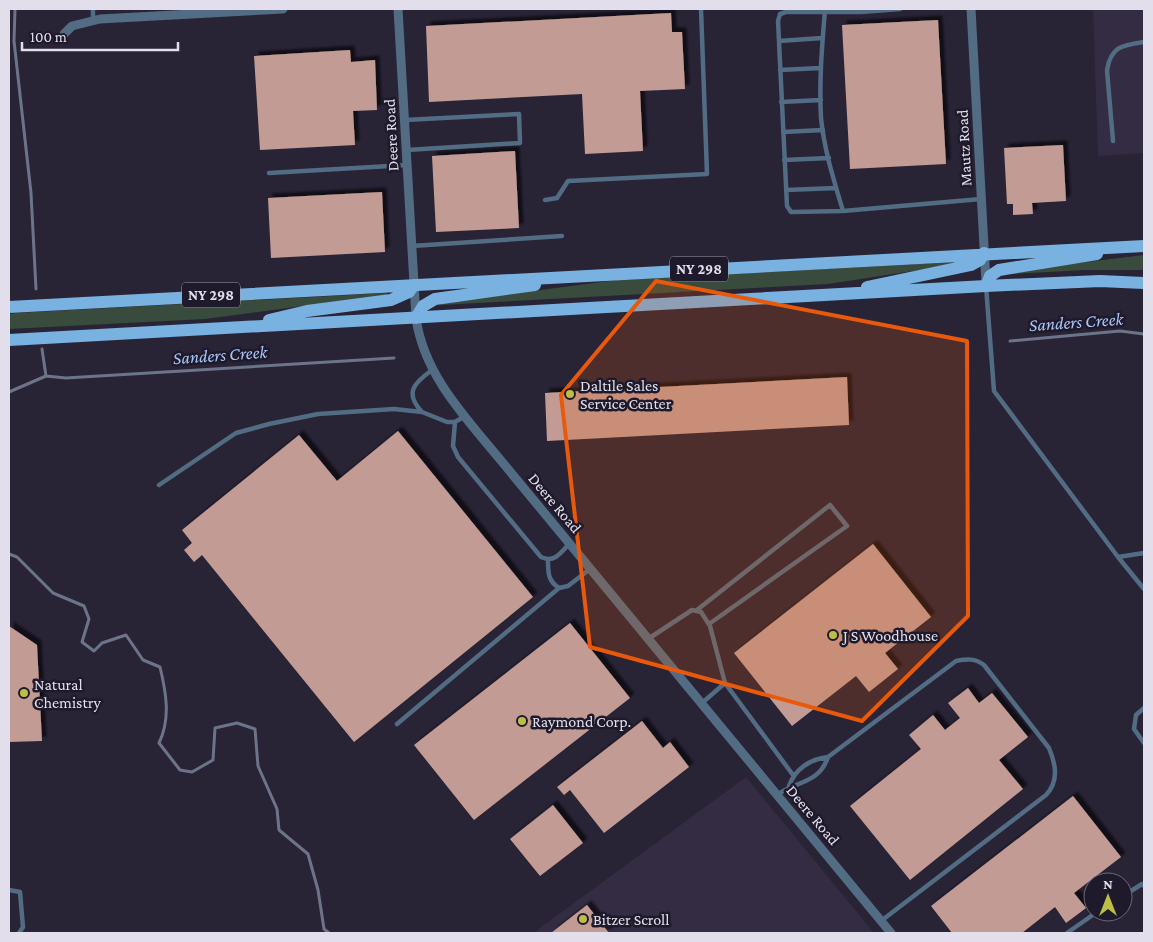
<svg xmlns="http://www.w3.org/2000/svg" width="1153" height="942" viewBox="0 0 1153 942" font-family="'Crimson Pro',serif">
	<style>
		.built { fill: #332c43 }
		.green { fill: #394b3d }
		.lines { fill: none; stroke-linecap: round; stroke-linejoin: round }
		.stream { stroke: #6c748a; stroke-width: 3 }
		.building { fill: #c29c94; filter: url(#shadow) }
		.service { stroke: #526c83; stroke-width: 4.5 }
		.minor { stroke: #526c83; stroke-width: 9 }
		.primary { stroke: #79b1e0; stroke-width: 12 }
		.marked { fill: #e8590c; fill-opacity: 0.2; stroke: #e8590c; stroke-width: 4; stroke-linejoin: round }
		.poi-dot { fill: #bcbf44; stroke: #1f1a2b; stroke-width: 2 }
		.labels { text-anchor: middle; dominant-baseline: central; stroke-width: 5; stroke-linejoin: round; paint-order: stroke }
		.shield { fill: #1f1a2b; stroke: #a8a3b1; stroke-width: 1 }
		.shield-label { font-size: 15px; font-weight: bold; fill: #e2deeb }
		.street-label { font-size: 16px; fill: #e2deeb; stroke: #1f1a2b }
		.poi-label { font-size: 16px; fill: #e2deeb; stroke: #1f1a2b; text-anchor: start }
		.water-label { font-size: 18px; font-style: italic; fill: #a9c5f6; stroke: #1f1a2b }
	</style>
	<defs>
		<filter id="shadow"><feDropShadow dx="4.5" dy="-4.5" stdDeviation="1" flood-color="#0009"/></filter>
	</defs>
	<rect width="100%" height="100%" fill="#292336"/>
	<path class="built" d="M1093 9H1144V153L1098 156Z
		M746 777 874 933H533Z"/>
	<path class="green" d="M1144 255V270H1085L1010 274 1011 271Z
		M958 262 959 264 828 284 441 305V303L617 280Z
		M386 293 388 294 386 295 205 319 9 329V314L16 313Z"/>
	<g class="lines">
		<path class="stream" d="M15 9 14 41 31 193 36 289
			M1010 341 1120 331 1144 334
			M46 376 66 378 394 358
			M9 392 46 376 42 349
			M9 554 17 557 53 593 84 606 89 619 82 642 94 651 102 643 126 635 143 660 160 667C166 692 171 718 159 743L180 770 192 772 213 760 215 728 237 723 255 729 258 766 277 809 279 830 308 854 318 890 324 929 329 933"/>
	</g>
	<path class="building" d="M671 13 672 32H682L685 89 640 91 643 151 585 154 582 94 429 102 426 26Z
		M938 20 946 164 850 169 842 25Z
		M350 50 351 62 375 60 377 110 353 111 355 145 260 150 254 56Z
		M1063 145 1066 201 1032 203 1033 214 1013 215V204H1007L1004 148Z
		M515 151 519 228 436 232 432 156Z
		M382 192 385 252 271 258 268 198Z
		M847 377 849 425 547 441 545 393Z
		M398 431 533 597 354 742 202 555 194 562 184 550 192 543 182 530 299 435 337 481Z
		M873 544 931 617 885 653 898 669 869 692 856 676 792 726 734 653Z
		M570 623 630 698 474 820 414 745Z
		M9 626 37 645 42 741 9 742Z
		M968 688 979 703 992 693 1028 737 999 760 1023 789 910 880 850 806 921 749 909 735 933 715 945 730 960 718 948 703Z
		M642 721 663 748 670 742 689 767 604 833 570 790 564 795 557 787Z
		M1073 796 1121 857 1074 893 1086 908 1066 923 1055 907 1022 933H952L931 906Z
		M553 805 583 843 540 876 510 839Z
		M587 905 609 933H551Z"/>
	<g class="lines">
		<path class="service" d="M93 9V20
			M825 10C822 46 819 81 821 118 824 149 834 181 843 211L981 199
			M779 41 822 38
			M780 70 820 68
			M781 102 821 100
			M405 120 519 114 520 143 407 150
			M783 132 823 130
			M1113 141 1107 70C1111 46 1123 45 1144 42
			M784 160 829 158
			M269 173 407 165
			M786 190 836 188
			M545 200 557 198 568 181 707 174 701 9
			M843 211 791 212 787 206 778 21 780 14 786 12H861L900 9
			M412 246 562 236
			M986 286 994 391 1118 557 1144 589
			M422 412C404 393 414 383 432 370
			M455 422 453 446 458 457 541 557C554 563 560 554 569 544
			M159 485 236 433 269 424 318 414 394 409 422 412 447 422H455L465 416
			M1118 557 1144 553
			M548 560C548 573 548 581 559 588L568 586 590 569
			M697 610 830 505 847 526 709 624
			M648 639 692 610 701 612 710 626 725 683 793 775
			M702 703 725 683
			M1144 708 1136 715 1134 729 1144 743
			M397 724 559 588
			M828 757 956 661C967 659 975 658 984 665L1049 748C1056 765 1059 781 1046 795L881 921
			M777 795C796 781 819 784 828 757 810 759 795 769 789 786
			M9 890 20 892 23 927 19 933
			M1123 896 1142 884 1144 886
			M1067 933 1097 912"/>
		<path class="minor" d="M398 9 416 318C424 376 467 419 503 463L891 933
			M971 9 986 283
			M64 34 72 26 100 19 283 9"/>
		<path class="primary" d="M986 286 990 276 999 270 1097 254
			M867 287 971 265 980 260 984 253
			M9 307 1144 246
			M416 318 423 306 435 299 535 285
			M269 320 307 311 391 300 409 292 414 285
			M9 340 986 286 1100 281 1144 283"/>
	</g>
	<path class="marked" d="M656 281 967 341 968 616 862 721 590 647 561 395Z"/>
	<g class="poi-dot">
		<circle cx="570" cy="394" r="5"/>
		<circle cx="833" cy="635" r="5"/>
		<circle cx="24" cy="693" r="5"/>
		<circle cx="522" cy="721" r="5"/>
		<circle cx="583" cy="919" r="5"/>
	</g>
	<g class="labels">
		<g class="shield">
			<rect x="670" y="256.5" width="58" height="25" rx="4"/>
			<rect x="182" y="282.5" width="58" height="25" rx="4"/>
		</g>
		<g class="shield-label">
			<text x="699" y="269">NY 298</text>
			<text x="211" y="295">NY 298</text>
		</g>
		<g class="street-label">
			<text transform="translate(391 135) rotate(-93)">Deere Road</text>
			<text transform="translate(964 148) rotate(-93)">Mautz Road</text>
			<text transform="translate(555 503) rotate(50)">Deere Road</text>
			<text transform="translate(813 815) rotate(50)">Deere Road</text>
		</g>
		<g class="poi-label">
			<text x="580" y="385">Daltile Sales<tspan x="580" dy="18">Service Center</tspan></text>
			<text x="843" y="635">J S Woodhouse</text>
			<text x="34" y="684">Natural<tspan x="34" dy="18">Chemistry</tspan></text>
			<text x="532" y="721">Raymond Corp.</text>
			<text x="593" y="919">Bitzer Scroll</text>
		</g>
		<g class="water-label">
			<text transform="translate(1076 322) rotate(-4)">Sanders Creek</text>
			<text transform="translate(220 355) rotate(-4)">Sanders Creek</text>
		</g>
	</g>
	<rect width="1153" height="942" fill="none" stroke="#e2deeb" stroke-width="20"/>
	<g transform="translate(1108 897)"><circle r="24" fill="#1f1a2b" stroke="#6d6878"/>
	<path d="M0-4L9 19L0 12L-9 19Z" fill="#bcbf44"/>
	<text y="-8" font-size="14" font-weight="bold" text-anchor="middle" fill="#e2deeb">N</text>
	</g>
	<path d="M22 42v8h156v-8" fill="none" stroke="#e2deeb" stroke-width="2.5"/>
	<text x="30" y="42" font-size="15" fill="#e2deeb" stroke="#1f1a2b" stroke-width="4" paint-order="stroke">100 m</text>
</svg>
